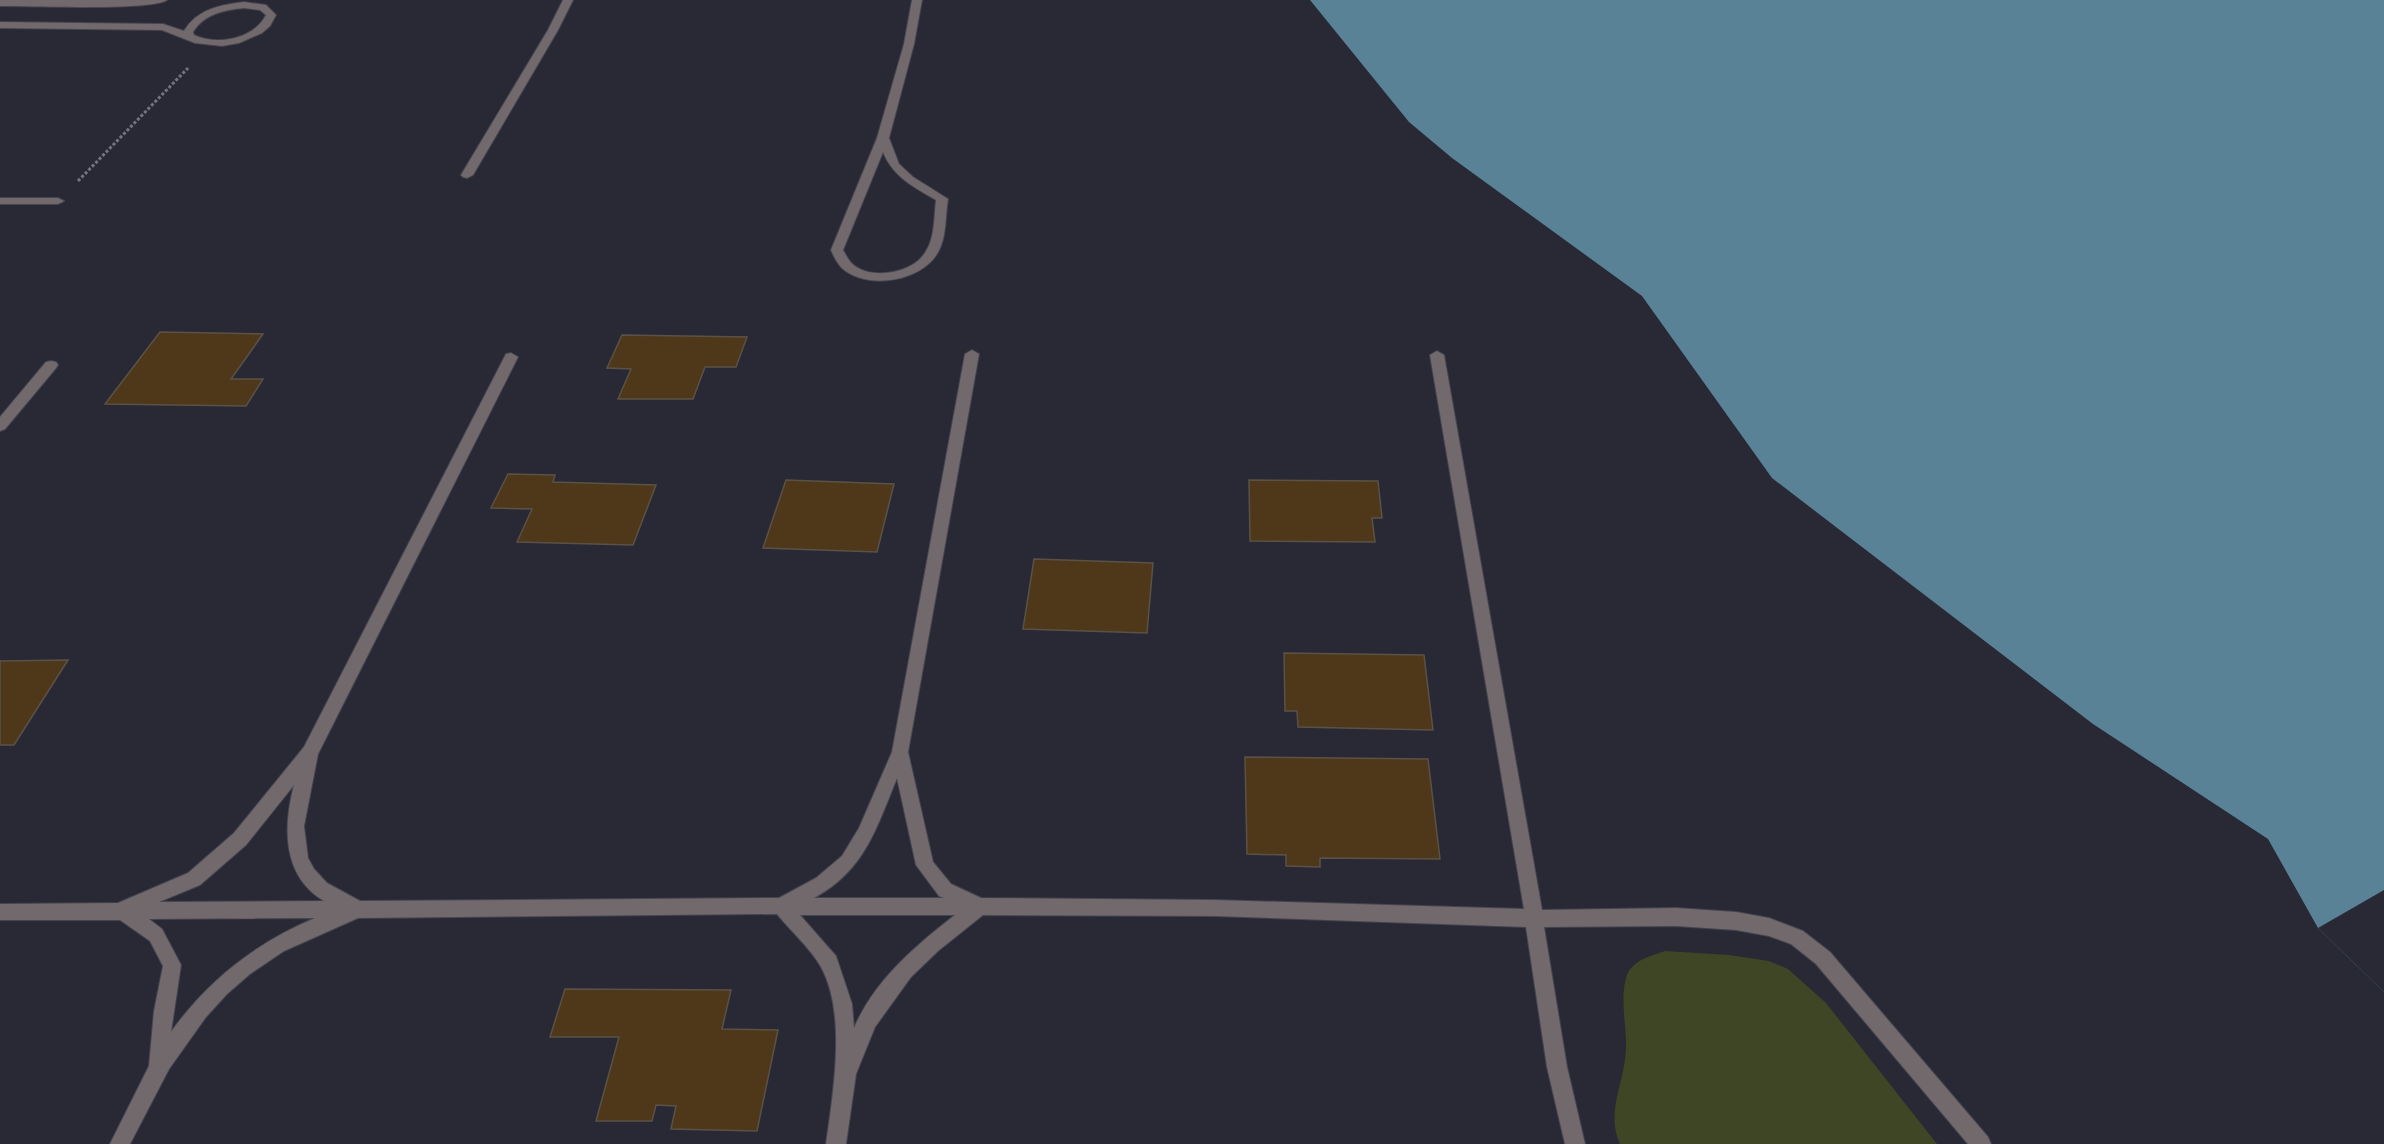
<svg xmlns="http://www.w3.org/2000/svg" width="2384" height="1144" viewBox="0 0 2384 1144" font-family="'PT Sans Narrow',sans-serif">
	<style>
		.green { fill: #3e4626 }
		.water { fill: #598297 }
		.pier { fill: #292935 }
		.building { fill: #4e3819; stroke: #5b5247; stroke-width: 1.5 }
		.lines { fill: none; stroke-linecap: round; stroke-linejoin: round }
		.street-casing { stroke: #444550; stroke-width: 2 }
		.path { stroke: #73747e; stroke-width: 3; stroke-dasharray: 3 2; stroke-linecap: butt }
		.street { fill: #71696b; fill-rule: evenodd }
	</style>
	<rect width="100%" height="100%" fill="#292935"/>
	<path class="green" d="M1665 951 1729 955 1769 961 1788 969 1826 1003 1937 1144H1620C1605 1112 1625 1082 1626 1049 1627 1026 1619 998 1627 975 1633 960 1651 956 1665 951Z"/>
	<path class="water" d="M1310 0H2384V992L2318 928 2268 839 2093 724 1772 478 1642 296 1452 158 1409 122Z"/>
	<path class="pier" d="M2384 890V992L2318 928Z"/>
	<path class="building" d="M160 332 263 334 231 379H263L246 406 105 404Z
		M622 335 747 337 736 367H705L693 399H618L631 369 607 368Z
		M508 474 555 475 553 482 656 485 633 545 517 542 532 509 491 508Z
		M786 480 894 484 877 552 763 548Z
		M1249 480 1378 481 1382 518H1372L1375 542 1250 541Z
		M1034 559 1153 563 1147 633 1023 629Z
		M1284 653 1424 655 1433 730 1298 727 1297 711H1285Z
		M68 660 14 745H0V661Z
		M1245 757 1428 759 1440 859 1320 858V867L1286 866V855L1247 854Z
		M565 989 731 990 722 1029 778 1030 757 1131 671 1129 676 1106 656 1105 652 1121H596L619 1037H550Z"/>
	<g class="lines">
		<defs>
			<path id="street" d="M0 0H167C153 11 26 6 0 6Z
				M563 0H573L558 30 473 175 467 178 463 177 461 175 548 30Z
				M912 0H922L914 44 889 138 899 164 913 177 948 199C945 217 947 238 937 254 921 280 873 289 847 272 839 267 835 259 831 250L877 138 904 44ZM883 152C893 177 914 187 936 200 934 217 935 237 926 251 915 272 877 279 858 268 850 264 847 257 843 250Z
				M244 2 266 5 276 15 270 26 262 33 239 43 222 46 195 43 162 30 0 28V22L163 24 184 31C197 9 220 5 244 2ZM244 8 260 10 266 15C254 39 217 46 194 35L193 32C204 14 224 10 244 8Z
				M0 198H58L64 201 58 204H0Z
				M972 350 979 354 908 752 933 862 951 884 981 898 1215 900 1524 909 1430 355 1437 351 1444 355 1542 910 1676 908 1736 912 1769 918 1803 931 1830 952 1988 1137 1991 1144H1968L1816 964 1791 944 1769 936 1736 930 1676 926 1544 927 1567 1067 1585 1144H1565L1547 1067 1526 927 1215 916 983 915 938 951 911 977 875 1027 856 1074 846 1144H826C833 1094 847 1014 821 967 812 950 790 930 777 914L358 918 284 951 250 974 227 994 206 1017 169 1069 130 1144H110L149 1066 154 1011 163 966 150 941 120 920H0V904L118 903 188 873 234 833 304 747 506 354 511 353 518 357 318 754 304 826 308 858 314 869 327 883 360 901 779 898 816 878 842 856 859 828 892 752 965 354ZM897 778 916 865 939 896 944 898H814C865 870 876 829 897 778ZM294 785C283 827 282 876 324 901L159 902 200 885 246 845ZM800 915H955C915 946 874 981 854 1028L852 1004 836 956ZM315 918C256 943 209 979 171 1032L181 965 162 929 149 919Z
				M51 361 56 362 58 365 56 368 5 429 0 431V417L46 362Z"/>
		</defs>
		<use href="#street" class="street-casing"/>
		<path class="path" d="M78 181 188 68"/>
		<use href="#street" class="street"/>
	</g>
</svg>
